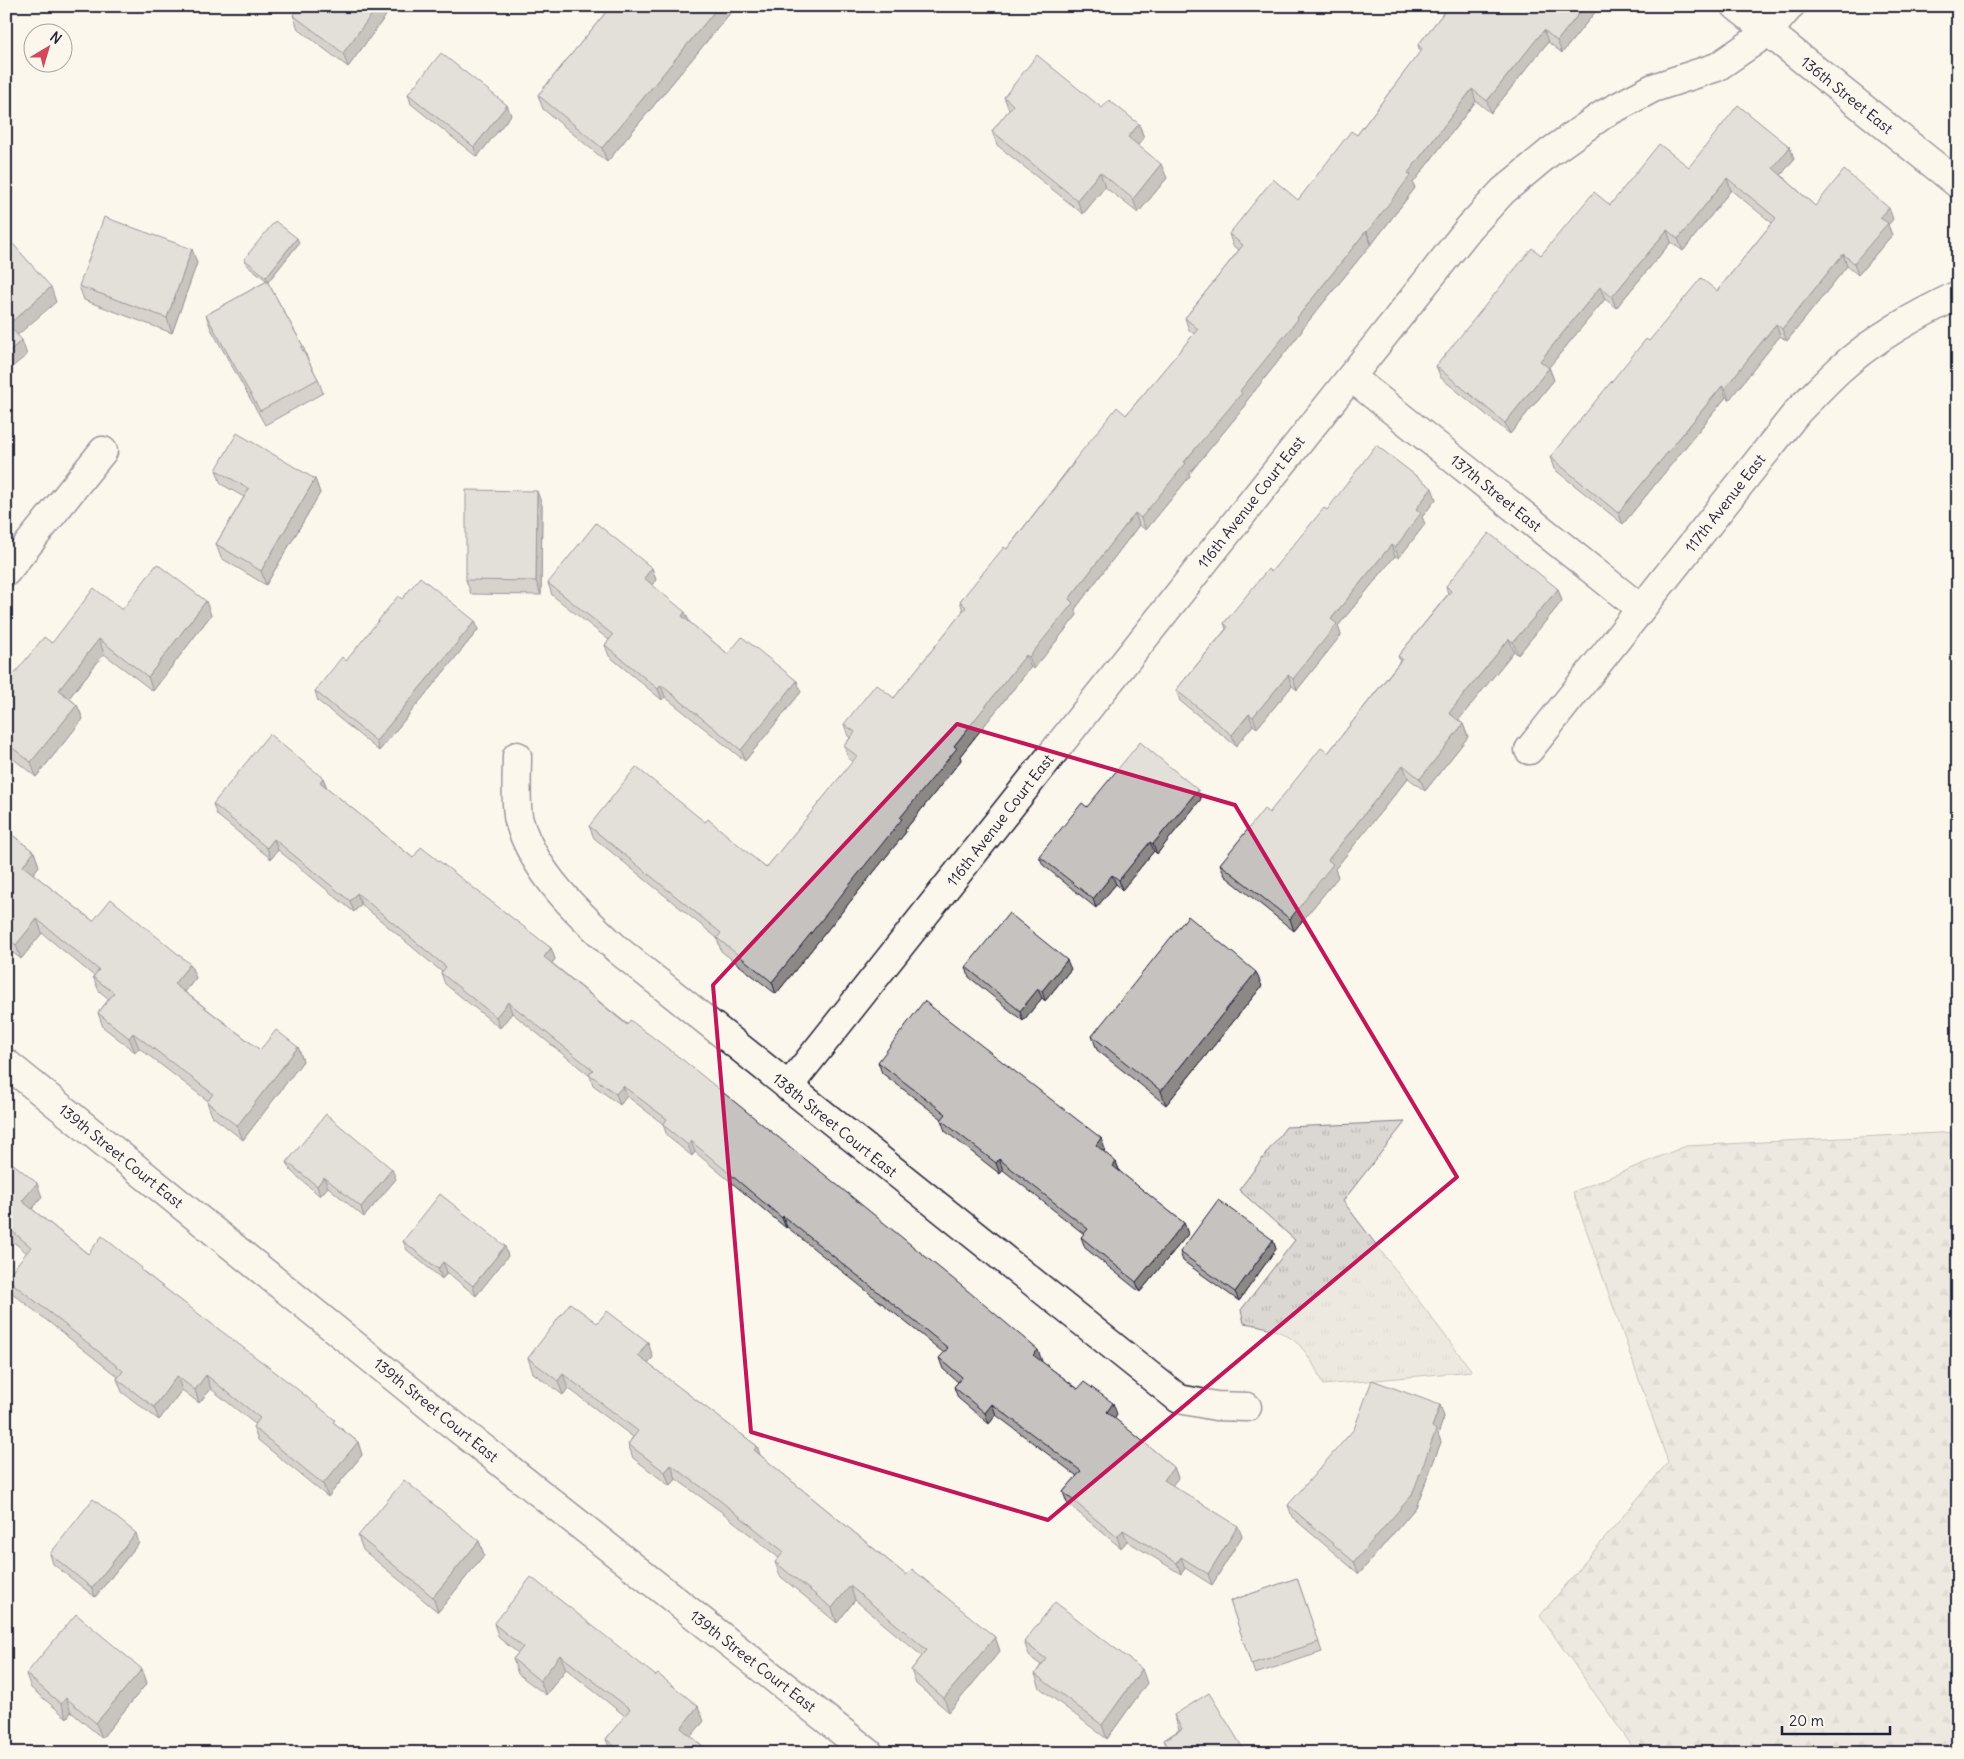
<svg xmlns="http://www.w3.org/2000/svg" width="1964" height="1759" viewBox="0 0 1964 1759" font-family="Delius,sans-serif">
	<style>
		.forest { fill: url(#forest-firs); stroke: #7e7d87 }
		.park { fill: url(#park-tufts); stroke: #7e7d87 }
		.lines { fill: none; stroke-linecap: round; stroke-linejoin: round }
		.street-casing { stroke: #22223b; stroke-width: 31 }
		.secondary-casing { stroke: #22223b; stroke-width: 31 }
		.street { stroke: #fbf7ec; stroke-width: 28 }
		.secondary { stroke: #fbf7ec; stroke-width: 28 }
		.wall { fill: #aaa7a5; stroke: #22223b }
		.shaded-wall { fill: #8b8886; stroke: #22223b }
		.building { fill: #c6c2c0; stroke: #22223b }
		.marked { fill: none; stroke: #c2185b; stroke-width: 4; stroke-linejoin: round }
		.labels { text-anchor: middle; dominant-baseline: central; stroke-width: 4; stroke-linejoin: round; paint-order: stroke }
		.street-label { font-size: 15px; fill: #22223b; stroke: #fbf7ec }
	</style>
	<defs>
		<pattern id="forest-firs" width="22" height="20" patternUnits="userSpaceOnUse" patternTransform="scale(1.25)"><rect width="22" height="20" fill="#dbd8d3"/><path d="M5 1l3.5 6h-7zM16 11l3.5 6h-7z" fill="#bcb9b6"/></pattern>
		<pattern id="park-tufts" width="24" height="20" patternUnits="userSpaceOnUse" patternTransform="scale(1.25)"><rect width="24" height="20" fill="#dbd8d3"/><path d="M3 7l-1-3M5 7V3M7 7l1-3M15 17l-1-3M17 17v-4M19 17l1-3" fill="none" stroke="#bcb9b6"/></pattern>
	</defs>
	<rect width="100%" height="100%" fill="#fbf7ec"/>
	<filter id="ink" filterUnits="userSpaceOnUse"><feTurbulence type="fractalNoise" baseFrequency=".02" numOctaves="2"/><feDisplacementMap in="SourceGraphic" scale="10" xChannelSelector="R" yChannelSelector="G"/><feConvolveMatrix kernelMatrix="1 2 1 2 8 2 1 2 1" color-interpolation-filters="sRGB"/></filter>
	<g filter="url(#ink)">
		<path class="forest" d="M1958 1132V1753H1637L1540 1616 1668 1462 1573 1192 1686 1146Z"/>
		<path class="park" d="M1405 1122 1343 1201 1472 1371 1323 1385C1305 1342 1290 1330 1244 1323L1241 1310 1295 1240 1239 1190 1286 1127Z"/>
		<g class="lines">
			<defs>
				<path id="street" d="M1351 377 1641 609
					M6 572 103 451
					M1529 750 1798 411C1812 397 1825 383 1839 370 1874 338 1916 315 1958 295
					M517 756C517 772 515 807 519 821 535 874 578 913 618 950L1179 1399 1216 1406 1247 1407
					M6 1063 442 1416 869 1753
					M788 1087 1469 228 1503 191 1550 152 1604 114 1653 88 1717 67 1768 32 1790 6"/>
				<path id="secondary" d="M1736 6 1958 184"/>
			</defs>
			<use href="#street" class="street-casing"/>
			<use href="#secondary" class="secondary-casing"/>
			<use href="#street" class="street"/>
			<use href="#secondary" class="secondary"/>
		</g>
		<path class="wall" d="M393 6 348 67 298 29 293 15Z
			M611 6H736L607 162 543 109 538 95Z
			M1449 6H1600L1562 53 1548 42 1491 113 1476 101 1413 183 1415 188 1372 244H1371L1302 329V331L1245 403 1246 405 1189 474 1190 476 1146 530 1139 525 1075 609 1077 615 1034 669 1031 667 960 756 961 760 905 830 906 832 776 994 721 951 717 938 594 838 589 826 705 822 766 868 853 762 848 758 844 746 850 738 848 736 844 724 894 698 963 611 960 601 1007 549 1073 463V462L1126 415 1194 334 1189 330 1185 318 1239 250 1233 246 1229 234 1298 200 1357 135 1420 52 1418 45Z
			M408 94 511 115 477 157 411 104Z
			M1004 97 1102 108 1139 124 1144 138 1138 145 1167 178 1138 213 1105 187 1083 214 997 145 992 131 1009 110Z
			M1790 147 1794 159 1781 175 1815 206 1893 219 1888 225 1892 235 1858 275 1847 266 1787 341 1780 336 1729 400 1726 397 1623 524 1554 469 1550 457 1649 341 1717 291 1772 223 1731 190 1683 251 1671 242 1616 308 1605 299 1549 367 1554 380 1510 434 1441 378 1436 366 1541 255 1610 205 1689 167Z
			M299 243 268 282 267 281 303 346 308 360 318 379 323 393 265 425 211 329 206 315 267 281 246 264 244 259Z
			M197 263 172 333 84 300 79 286Z
			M216 470 315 479 320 493 266 585 221 558 216 544 244 497 221 484Z
			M1436 499 1422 517 1425 524 1399 558 1395 556 1338 626 1341 635 1297 690 1292 686 1257 728 1253 725 1236 746 1180 701 1176 690 1226 629 1224 623 1271 572 1327 510Z
			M542 505 541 595 471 594 466 580Z
			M652 568 656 580 652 585 689 622 728 654 801 692 745 761 665 697 662 700 609 656 605 645 609 640 552 595 548 583Z
			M1446 586 1558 589 1562 601 1518 655 1514 651 1458 720 1463 724 1468 737 1425 791 1408 778 1335 869 1338 877 1294 931 1225 876 1220 864 1328 753 1400 661 1398 656 1448 594Z
			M402 599 475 621 478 630 379 751 318 701 315 691 346 661Z
			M122 610 211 615 153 691 104 654 69 698 77 705 83 719 36 777 6 753V684L52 643Z
			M323 778 327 788 413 858 551 948 555 959 552 963 1042 1361H1041L1078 1389 1117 1414 1114 1418 1174 1467 1178 1478 1172 1485 1242 1536 1212 1585 1185 1568 1181 1574 1127 1541 1121 1548 1067 1503 1063 1492 1077 1476 996 1415 989 1424 958 1398 954 1387 958 1382 943 1369 939 1358 944 1353 787 1227 786 1228 695 1152 692 1156 667 1136 663 1124 627 1096 620 1105 593 1085 590 1076 512 1013 500 1028 445 984 441 973 442 972 361 904 354 912 278 850 271 859 217 815 213 804Z
			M1201 799 1157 854 1154 851 1122 890 1116 884 1096 908 1043 865 1039 856 1087 807Z
			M6 830 34 852 39 866 33 874 93 921 190 964 196 978 185 992 260 1050 298 1047 303 1061 243 1140 212 1116 207 1102 208 1101 139 1048 135 1052 103 1027 98 1013 109 999 99 991 93 977 94 976 42 933 21 959 6 947Z
			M966 967 1071 969 1045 1001 1042 998 1023 1021 969 977Z
			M1262 986 1166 1105 1097 1050 1092 1036Z
			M878 1062 1105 1149 1104 1152 1116 1162 1120 1172 1184 1223 1188 1234 1140 1292 1085 1248 1081 1237 1084 1234 1003 1170 1000 1174 945 1131 941 1120 942 1119 882 1073Z
			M6 1158 42 1197 32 1209 88 1254 144 1272 358 1442 362 1455 328 1497 258 1440 253 1427 255 1424 211 1389 199 1403 182 1390 159 1420 122 1392 117 1379 118 1377 11 1292 6 1278 27 1253 6 1236Z
			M287 1162 396 1179 364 1217 328 1187 320 1196 291 1171Z
			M1273 1240 1276 1249 1239 1301 1183 1261 1180 1252Z
			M403 1241 508 1256 476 1296 447 1272 442 1279 407 1250Z
			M597 1323 653 1357 648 1364 757 1446 760 1455 906 1575 995 1637 1000 1651 949 1712 916 1684 911 1670 922 1656 855 1600 837 1623 780 1576 775 1562 779 1558 723 1513 676 1479 670 1486 633 1458 628 1444 633 1437 568 1388 563 1395 533 1373 528 1358Z
			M1440 1405 1444 1417 1438 1434 1441 1442 1416 1507 1359 1574 1292 1517 1288 1505Z
			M358 1536 479 1541 484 1555 438 1612 363 1550Z
			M139 1543 95 1597 53 1564 50 1554Z
			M1297 1578 1322 1652 1255 1674 1230 1601Z
			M494 1624 704 1721 691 1736 711 1753H611L606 1739 625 1716 566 1669 546 1695 518 1674 513 1659 518 1653 499 1638Z
			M1024 1642 1147 1683 1107 1739 1040 1688 1035 1674 1041 1665 1030 1657Z
			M142 1669 147 1683 102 1738 71 1712 67 1718 31 1688 26 1674Z
			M1174 1715 1246 1753H1169L1164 1740 1179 1730Z"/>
		<path class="shaded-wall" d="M378 6H393L348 67 343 53Z
			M719 6H736L607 162 602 148Z
			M1585 6H1600L1562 53 1557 41Z
			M1544 30 1548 42 1491 113 1487 101Z
			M1472 89 1476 101 1413 183 1415 188 1372 244 1367 232 1408 173Z
			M507 105 511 115 477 157 474 147Z
			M1139 124 1144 138 1133 151 1128 137Z
			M1790 147 1794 159 1777 180 1773 168Z
			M1161 164 1167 178 1138 213 1133 199Z
			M1100 172 1105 187 1083 214 1077 200Z
			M1727 178 1731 190 1683 251 1678 239Z
			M1889 208 1893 219 1888 225 1892 235 1858 275 1854 263 1880 218Z
			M1667 230 1671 242 1616 308 1612 297Z
			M1366 231 1371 244 1302 329V331L1245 403 1246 405 1189 474 1190 476 1146 530 1141 518 1297 318Z
			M297 238 299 243 268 282 266 277Z
			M192 249 197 263 172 333 167 318Z
			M1843 254 1847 266 1787 341 1782 329Z
			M51 287 56 302 13 339 8 325Z
			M1600 287 1605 299 1545 372 1540 361Z
			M1776 324 1780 336 1729 400 1725 388Z
			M22 340 27 355 6 372V354Z
			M1549 368 1554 380 1510 434 1505 423Z
			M1722 386 1726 397 1623 524 1618 513Z
			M315 479 320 493 266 585 261 571Z
			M1432 488 1436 499 1422 517 1425 524 1399 558 1395 548 1416 509Z
			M537 491 542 505 541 595 536 581Z
			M1135 513 1139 525 1075 609 1077 615 1034 669 1029 657 1069 599Z
			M1391 545 1395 556 1338 626 1341 635 1297 690 1293 679 1331 619Z
			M652 568 656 580 648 590 644 578Z
			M1558 589 1562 601 1518 655 1513 642Z
			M206 601 211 615 153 691 148 677Z
			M685 612 690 623 682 616Z
			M475 621 478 630 379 751 376 741Z
			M99 639 104 654 64 704 59 690Z
			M1509 639 1514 651 1454 726 1449 713Z
			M1026 655 1031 667 960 756 961 760 905 830 906 832 776 994 772 982 900 818 954 746Z
			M1288 675 1292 686 1257 728 1253 717Z
			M797 681 801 692 745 761 741 750Z
			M661 685 665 697 662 700 658 689Z
			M77 705 83 719 36 777 31 762Z
			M1249 714 1253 725 1236 746 1232 735Z
			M1463 724 1468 737 1425 791 1420 779Z
			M1403 765 1408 778 1335 869 1338 877 1294 931 1290 919 1328 860Z
			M323 778 327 789 320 782Z
			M1198 790 1201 799 1157 854 1153 844Z
			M274 839 278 850 271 859 267 848Z
			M1150 842 1154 851 1122 890 1119 880Z
			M34 852 39 866 28 880 23 866Z
			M1112 875 1116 884 1096 908 1093 899Z
			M357 893 361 904 354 912 350 901Z
			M37 919 42 933 21 959 16 945Z
			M551 948 555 959 548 968 544 957Z
			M1067 960 1071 969 1045 1001 1042 991Z
			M190 964 196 978 179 998 174 984Z
			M1256 972 1262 986 1166 1105 1161 1091Z
			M1038 989 1042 998 1023 1021 1020 1011Z
			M508 1002 512 1013 500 1028 496 1017Z
			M133 1033 139 1048 135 1052 129 1038Z
			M298 1047 303 1061 243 1140 237 1126Z
			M623 1086 627 1096 620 1105 616 1094Z
			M1101 1138 1105 1149 1100 1156 1096 1145Z
			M691 1141 695 1152 692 1156 688 1145Z
			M999 1159 1003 1170 1000 1174 996 1163Z
			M1116 1162 1120 1173 1113 1166Z
			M392 1169 396 1179 364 1217 361 1207Z
			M324 1177 328 1187 320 1196 317 1186Z
			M37 1183 42 1197 27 1215 22 1201Z
			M783 1216 787 1227 786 1228 782 1218Z
			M1184 1223 1188 1234 1140 1292 1136 1282Z
			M1273 1240 1276 1249 1239 1301 1235 1292Z
			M505 1246 508 1256 476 1296 473 1286Z
			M443 1262 447 1272 442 1279 438 1269Z
			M648 1342 653 1357 643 1371 638 1356Z
			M1038 1350 1042 1361 1037 1366 1033 1355Z
			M563 1374 568 1388 563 1395 558 1381Z
			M206 1375 211 1389 199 1403 195 1390Z
			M177 1376 182 1390 159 1420 154 1407Z
			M1113 1403 1117 1414 1111 1422 1107 1412Z
			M992 1404 996 1415 989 1424 985 1413Z
			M1440 1405 1444 1417 1438 1434 1441 1442 1416 1507 1359 1574 1354 1562 1432 1427Z
			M358 1442 362 1455 328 1497 323 1484Z
			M757 1446 762 1461 754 1450Z
			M671 1465 676 1479 670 1486 665 1472Z
			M1174 1467 1178 1478 1168 1491 1164 1480Z
			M1238 1526 1242 1536 1212 1585 1208 1574Z
			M1123 1530 1127 1541 1121 1548 1117 1537Z
			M136 1533 139 1543 95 1597 92 1588Z
			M479 1541 484 1555 438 1612 433 1597Z
			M1181 1557 1185 1568 1181 1574 1177 1563Z
			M850 1586 855 1600 837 1623 832 1608Z
			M995 1637 1000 1651 949 1712 944 1698Z
			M560 1655 566 1669 546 1695 540 1681Z
			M142 1669 147 1683 102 1738 96 1723Z
			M1142 1669 1147 1683 1107 1739 1102 1725Z
			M66 1698 71 1712 67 1718 61 1704Z
			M698 1706 704 1721 686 1742 681 1728Z"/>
		<path class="building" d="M299 6H378L343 53 293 15Z
			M611 6H719L602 148 538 95Z
			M1449 6H1585L1557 41 1544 30 1487 101 1472 89 1408 173 1411 175 1367 232 1366 231 1297 318 1298 319 1240 391 1242 393 1184 462 1186 463 1141 518 1135 513 1069 599 1073 603 1029 657 1026 655 954 746 957 748 900 818 902 819 772 982 717 938 721 933 589 826 636 767 705 822 708 819 766 868 857 756 844 746 855 732 844 724 876 684 894 698 966 607 960 601 1004 547 1007 549 1074 463 1073 462 1117 407 1126 415 1198 329 1185 318 1243 245 1229 234 1273 179 1298 200 1351 131 1357 135 1422 49 1418 45Z
			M441 53 507 105 474 147 408 94Z
			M1037 55 1102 108 1109 100 1139 124 1128 137 1161 164 1133 199 1100 172 1077 200 992 131 1013 105 1004 97Z
			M1738 105 1790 147 1773 168 1815 206 1844 170 1889 208 1880 218 1888 223 1854 263 1843 254 1782 329 1776 324 1725 388 1722 386 1618 513 1550 457 1646 339 1649 341 1701 278 1717 291 1776 218 1727 178 1678 239 1667 230 1612 297 1600 287 1540 361 1549 368 1505 423 1436 366 1532 248 1541 255 1594 192 1610 205 1659 144 1689 167Z
			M104 217 192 249 167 318 79 286Z
			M275 221 297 238 266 277 244 259Z
			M7 237 51 287 8 325 22 340 6 354V238Z
			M267 281 303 346 301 347 318 379 260 411 206 315Z
			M237 433 315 479 261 571 216 544 249 489 216 470Z
			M1376 445 1432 488 1416 509 1421 513 1395 548 1391 545 1331 619 1337 624 1293 679 1288 675 1253 717 1249 714 1232 735 1176 690 1228 627 1224 623 1268 569 1271 572 1324 508 1327 510Z
			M466 490 537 491 536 581 466 580Z
			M596 523 652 568 644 578 685 612 682 616 728 654 742 637 797 681 741 750 661 685 658 689 605 645 613 635 548 583Z
			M1489 533 1558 589 1513 642 1509 639 1449 713 1463 724 1420 779 1403 765 1328 860 1333 864 1290 919 1220 864 1264 809 1269 813 1321 748 1328 753 1402 659 1398 656 1451 591 1446 586Z
			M157 564 206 601 148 677 99 639 59 690 77 705 31 762 6 743V684L44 637 52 643 94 588 122 610Z
			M420 577 475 621 376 741 315 691 342 657 346 661 398 596 402 599Z
			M269 734 323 778 320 782 413 858 421 847 551 948 544 957 627 1025 630 1020 683 1060 968 1291 1038 1350 1033 1355 1078 1389 1084 1382 1113 1403 1107 1412 1174 1467 1164 1480 1238 1526 1208 1574 1181 1557 1177 1563 1123 1530 1117 1537 1063 1492 1081 1471 992 1404 985 1413 954 1387 962 1377 939 1358 948 1348 783 1216 782 1218 691 1141 688 1145 663 1125 667 1119 623 1086 616 1094 589 1074 593 1070 508 1002 496 1017 441 973 446 967 357 893 350 901 274 839 267 848 213 804Z
			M1140 742 1198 790 1153 844 1150 842 1119 880 1112 875 1093 899 1039 856 1082 803 1087 807Z
			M6 830 34 852 23 866 93 921 111 899 190 964 174 984 260 1050 276 1030 298 1047 237 1126 207 1102 213 1094 133 1033 129 1038 98 1013 114 993 93 977 99 970 37 919 16 945 6 937Z
			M1009 913 1067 960 1042 991 1038 989 1020 1011 966 967Z
			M1188 916 1256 972 1161 1091 1092 1036Z
			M924 1001 1101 1138 1096 1145 1116 1162 1113 1166 1184 1223 1136 1282 1081 1237 1088 1229 999 1159 996 1163 941 1120 946 1114 878 1062Z
			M326 1114 392 1169 361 1207 324 1177 317 1186 287 1162Z
			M6 1158 37 1183 22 1201 88 1254 102 1236 142 1268 141 1270 291 1384 335 1420 333 1422 358 1442 323 1484 253 1427 260 1418 206 1375 195 1390 177 1376 154 1407 117 1379 123 1371 6 1278 31 1247 6 1226Z
			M440 1194 505 1246 473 1286 443 1262 438 1269 403 1241Z
			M1218 1200 1273 1240 1235 1292 1180 1252Z
			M570 1303 597 1323 607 1311 648 1342 638 1356 757 1446 754 1450 906 1575 912 1569 995 1637 944 1698 911 1670 927 1650 850 1586 832 1608 775 1562 784 1552 718 1499 671 1465 665 1472 628 1444 638 1431 563 1374 558 1381 528 1358Z
			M1372 1380 1440 1405 1432 1427 1436 1430 1412 1495 1354 1562 1288 1505 1354 1429Z
			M404 1480 479 1541 433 1597 358 1536Z
			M93 1499 136 1533 92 1588 50 1554Z
			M531 1577 656 1676 658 1674 698 1706 681 1728 711 1753H622L606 1739 630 1709 560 1655 540 1681 513 1659 523 1647 494 1624Z
			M1297 1578 1319 1642 1251 1664 1230 1601Z
			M1055 1602 1142 1669 1102 1725 1035 1674 1046 1659 1024 1642Z
			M76 1614 142 1669 96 1723 66 1698 61 1704 26 1674Z
			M1209 1693 1246 1753H1172L1164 1740 1182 1729 1174 1715Z"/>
	</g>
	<path d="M0 0H1964V1759H0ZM957 724 1235 805 1457 1177 1048 1520 751 1432 713 985Z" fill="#fbf7ec" fill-opacity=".55" fill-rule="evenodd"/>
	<path class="marked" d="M957 724 1235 805 1457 1177 1048 1520 751 1432 713 985Z"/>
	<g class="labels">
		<g class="street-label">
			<text transform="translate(1847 95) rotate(39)">136th Street East</text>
			<text transform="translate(1496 493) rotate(39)">137th Street East</text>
			<text transform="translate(1251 502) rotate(-52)">116th Avenue Court East</text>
			<text transform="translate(1725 503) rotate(-52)">117th Avenue East</text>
			<text transform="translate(1000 820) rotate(-52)">116th Avenue Court East</text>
			<text transform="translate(835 1125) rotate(39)">138th Street Court East</text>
			<text transform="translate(121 1156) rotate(39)">139th Street Court East</text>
			<text transform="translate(436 1410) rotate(39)">139th Street Court East</text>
			<text transform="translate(753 1661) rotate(38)">139th Street Court East</text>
		</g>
	</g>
	<rect width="1964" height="1759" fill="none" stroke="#fbf7ec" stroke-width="25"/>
	<rect x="12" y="12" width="1939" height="1734" fill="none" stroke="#22223b" stroke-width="2" filter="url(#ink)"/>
	<g transform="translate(48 48) rotate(38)"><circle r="24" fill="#fbf7ec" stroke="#a4a2a5"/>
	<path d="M0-4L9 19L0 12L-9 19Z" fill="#d1495b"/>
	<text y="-8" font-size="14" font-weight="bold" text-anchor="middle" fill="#22223b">N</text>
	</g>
	<path d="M1782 1726v8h108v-8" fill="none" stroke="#22223b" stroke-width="2.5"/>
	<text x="1789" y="1726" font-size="15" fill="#22223b" stroke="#fbf7ec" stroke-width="4" paint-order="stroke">20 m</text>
</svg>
